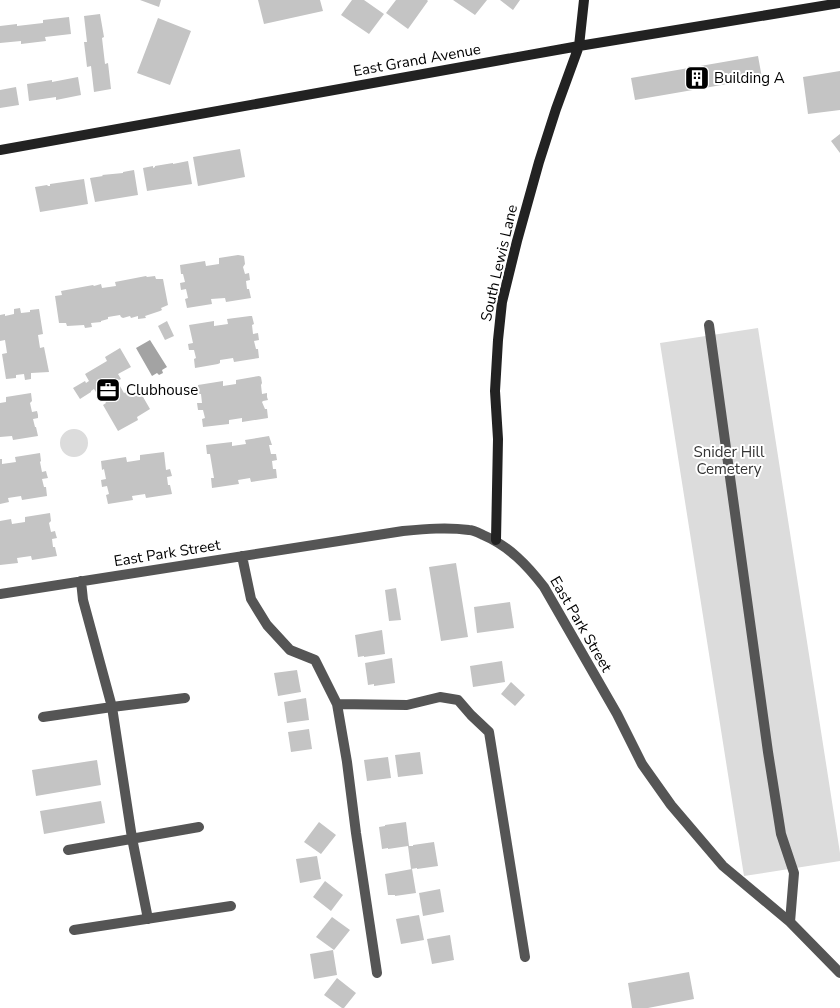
<svg xmlns="http://www.w3.org/2000/svg" width="840" height="1008" viewBox="0 0 840 1008" font-family="'Nunito Sans',sans-serif">
	<style>
		.green { fill: #dcdcdc }
		.water { fill: #a3a3a3 }
		.building { fill: #c4c4c4 }
		.lines { fill: none; stroke-linecap: round; stroke-linejoin: round }
		.street { stroke: #555; stroke-width: 10 }
		.secondary { stroke: #222; stroke-width: 10 }
		.labels { text-anchor: middle; dominant-baseline: central; stroke-width: 4; stroke-linejoin: round; paint-order: stroke }
		.street-label { font-size: 15px; fill: #000; stroke: #fff }
		.poi-label { font-size: 15px; fill: #000; stroke: #fff; text-anchor: start }
		.park-label { font-size: 15px; fill: #333; stroke: #fff }
	</style>
	<rect width="100%" height="100%" fill="#fff"/>
	<path class="green" d="M758 328 840 853V861L744 876 660 343Z
		M60 443a14 14 0 1 1 28 0a14 14 0 1 1-28 0Z"/>
	<path class="water" d="M150 340 167 367 162 370 163 373 159 375 157 373 152 376 136 348Z"/>
	<path class="building" d="M140 0H161L159 7Z
		M258 0H320L323 11 264 24Z
		M352 0H364L384 14 369 34 341 15Z
		M396 0H427L428 1 408 29 386 13Z
		M453 0H487L475 15Z
		M500 0H520L513 10Z
		M100 14 104 37 102 38 105 64 108 63 111 89 94 92 91 66 87 67 84 42H87L84 16Z
		M69 17 71 34 45 37 46 41 21 44V41L0 43V26L17 24V26L43 23V20Z
		M158 18 191 31 170 85 137 73Z
		M758 56 762 78 635 100 631 78Z
		M840 71V110L808 114 803 77Z
		M78 77 81 95 56 100V97L29 101 27 84 52 80V82Z
		M16 87 19 105 0 108V90Z
		M840 134V153L831 141Z
		M240 149 245 177 198 186 193 157Z
		M188 161 192 184 147 191 143 168 153 166V168L155 167V166L173 163V164Z
		M134 170 138 195 95 202 90 178 103 176 102 175 123 173V172Z
		M84 179 88 204 40 212 35 187 47 185 48 186H50V184Z
		M238 255 244 256 245 264 243 267 245 274 249 273 250 280 246 281 247 289H249L251 298 226 302 225 298 211 299 212 304 187 308 185 299 188 298 186 289 181 290 180 283 185 282 183 274H181L180 265 205 261 206 266 219 264V258Z
		M146 276 147 277 155 276 156 279H163L168 305 161 308 162 310 160 311 145 316 146 318 138 319V316L131 318 130 316 123 318 121 317 120 315 108 317V319L101 321V322L91 323 92 327 85 328 84 325 67 326 66 323H59L55 296 62 295 61 291 93 285 94 286 101 284 102 288 116 286 115 282Z
		M20 308 21 313 30 312V310L39 309 43 334 38 335 40 348 44 347 49 372 31 373V379L25 380 24 374 16 375V378L6 379 2 354 7 353 5 340 0 341V315L5 314V316L14 314V309Z
		M250 316H252L254 324 252 325 253 334 258 333 259 340 254 341 256 349H258L259 358 234 362 233 358 220 360V363L218 364 195 368 194 359 196 358 194 350H189L188 344 193 343 189 325 214 321V326L228 324 227 319Z
		M167 321 174 336 165 340 158 326Z
		M120 348 131 367 118 374 121 379 117 381 124 393 128 391 130 395 139 390 150 409 137 417 138 420 118 431 103 405 106 403 99 391 96 392 94 389 91 391V392L80 399 73 388 85 381 86 383 89 381 85 374 107 361 105 357Z
		M259 376 261 377 262 383 261 385 262 394 267 393V397L268 400 263 401 262 402 265 409H267L268 418 242 422V418L229 420V424L203 427 202 419 205 418 203 410H198L197 403H202L201 394H199L198 385 223 381V386L236 384V380Z
		M31 393 32 401 30 403 32 412 37 411 38 415V418L33 419 35 427H36L38 436 13 440 12 436 0 437V403L6 402V397Z
		M269 436 272 445H269L271 454H276L277 460 272 461 273 469H276L277 478 251 482 250 478 238 480 239 484 212 488 211 478H214L210 454H207L206 445 232 442V446L246 444 245 440Z
		M164 452 166 470 170 469 172 476 167 477 168 485H170L172 494 146 498 145 494 132 496 133 500 108 504 106 495 109 494 107 486 102 487 101 480 106 479 104 469 102 470 101 461 126 457 127 462 140 460V455Z
		M40 453 41 461 40 462 42 472 46 471 47 475 48 478 42 479 44 487H46L47 496 22 500 21 496 8 498 9 502 0 504V459H2V464L16 462 15 457Z
		M50 513 51 521 49 523 51 532 55 531 56 535 57 538 52 539 53 547H55L57 556 32 560 31 556 17 558 18 563 0 565V521L11 519 12 524 25 522V517Z
		M456 563 468 637 441 641 429 567Z
		M396 588 401 620 389 621 385 590Z
		M510 602 514 628 477 633 474 607Z
		M382 630 385 654 364 657V656L358 657 355 635Z
		M392 658 395 683 374 686V684L368 685 365 663Z
		M502 661 505 682 473 687 470 666Z
		M297 670 301 692 278 696 274 673Z
		M511 682 525 695 515 706 501 694Z
		M306 698 309 720 287 723 284 702Z
		M309 729 312 749 291 752 288 732Z
		M420 752 423 774 398 777 395 755Z
		M388 757 391 778 367 781 364 760Z
		M97 760 101 785 36 796 32 770Z
		M101 801 105 823 44 834 40 811Z
		M319 822 336 835 321 854 304 842Z
		M406 822 409 846H413V845L434 842 438 866 417 869V868L411 869 408 846 388 849V848L382 849 379 827 385 826V825Z
		M317 856 321 879 300 883 296 859Z
		M412 869 416 893 395 896V895H388L385 874Z
		M325 881 343 895 331 911 313 897Z
		M440 889 444 912 423 916 419 893Z
		M419 915 424 940 401 944 396 919Z
		M332 917 350 930 334 950 316 937Z
		M450 935 454 960 432 964 427 939Z
		M333 950 337 975 314 979 310 954Z
		M689 972 694 999 648 1008H632L628 983Z
		M337 978 356 993 344 1008H342L324 995Z"/>
	<g class="lines">
		<path class="street" d="M709 325 768 752 781 834 794 873 790 922
			M242 556 251 599 267 625 290 650 315 660 337 704 347 762 356 833 377 973
			M81 581 83 600 112 707 132 838 148 919
			M0 594 403 531C425 529 447 527 469 530 474 530 479 533 483 535 509 546 527 565 544 587L617 714 642 764 671 805 723 866 790 922 840 973
			M337 704 407 705 440 697 458 700 471 715 489 732 525 957
			M43 717 112 707 185 698
			M68 850 199 827
			M74 930 231 906"/>
		<path class="secondary" d="M0 150 579 46 840 3
			M496 540 498 439 495 391 498 340 502 302 517 241 539 162 556 109 579 46 584 0"/>
	</g>
	<defs>
		<symbol id="building-square" viewBox="-11 -11 22 22"><rect x="-9" y="-9" width="18" height="18" rx="4" fill="#000" stroke="#fff"/><path d="M-4-6H4V6H1V3H-1V6H-4ZM-2.5-4.3h1.7v1.8h-1.7ZM.8-4.3h1.7v1.8H.8ZM-2.5-1h1.7V.8h-1.7ZM.8-1h1.7V.8H.8Z" fill="#fff"/></symbol>
		<symbol id="office-square" viewBox="-11 -11 22 22"><rect x="-9" y="-9" width="18" height="18" rx="4" fill="#000" stroke="#fff"/><path d="M-6-3h4V-5.5h4V-3h4V5H-6ZM-1-4.5V-3h2v-1.5ZM-6 0V1H6V0Z" fill="#fff"/></symbol>
	</defs>
	<g fill-rule="evenodd">
		<use href="#building-square" x="683" y="64" width="28" height="28"/>
		<use href="#office-square" x="94" y="376" width="28" height="28"/>
	</g>
	<g class="labels">
		<g class="street-label">
			<text transform="translate(417 60) rotate(-10)">East Grand Avenue</text>
			<text transform="translate(499 263) rotate(-77)">South Lewis Lane</text>
			<text transform="translate(167 553) rotate(-9)">East Park Street</text>
			<text transform="translate(581 624) rotate(60)">East Park Street</text>
		</g>
		<g class="poi-label">
			<text x="714" y="78">Building A</text>
			<text x="126" y="390">Clubhouse</text>
		</g>
		<g class="park-label">
			<text x="729" y="452">Snider Hill<tspan x="729" dy="17">Cemetery</tspan></text>
		</g>
	</g>
</svg>
